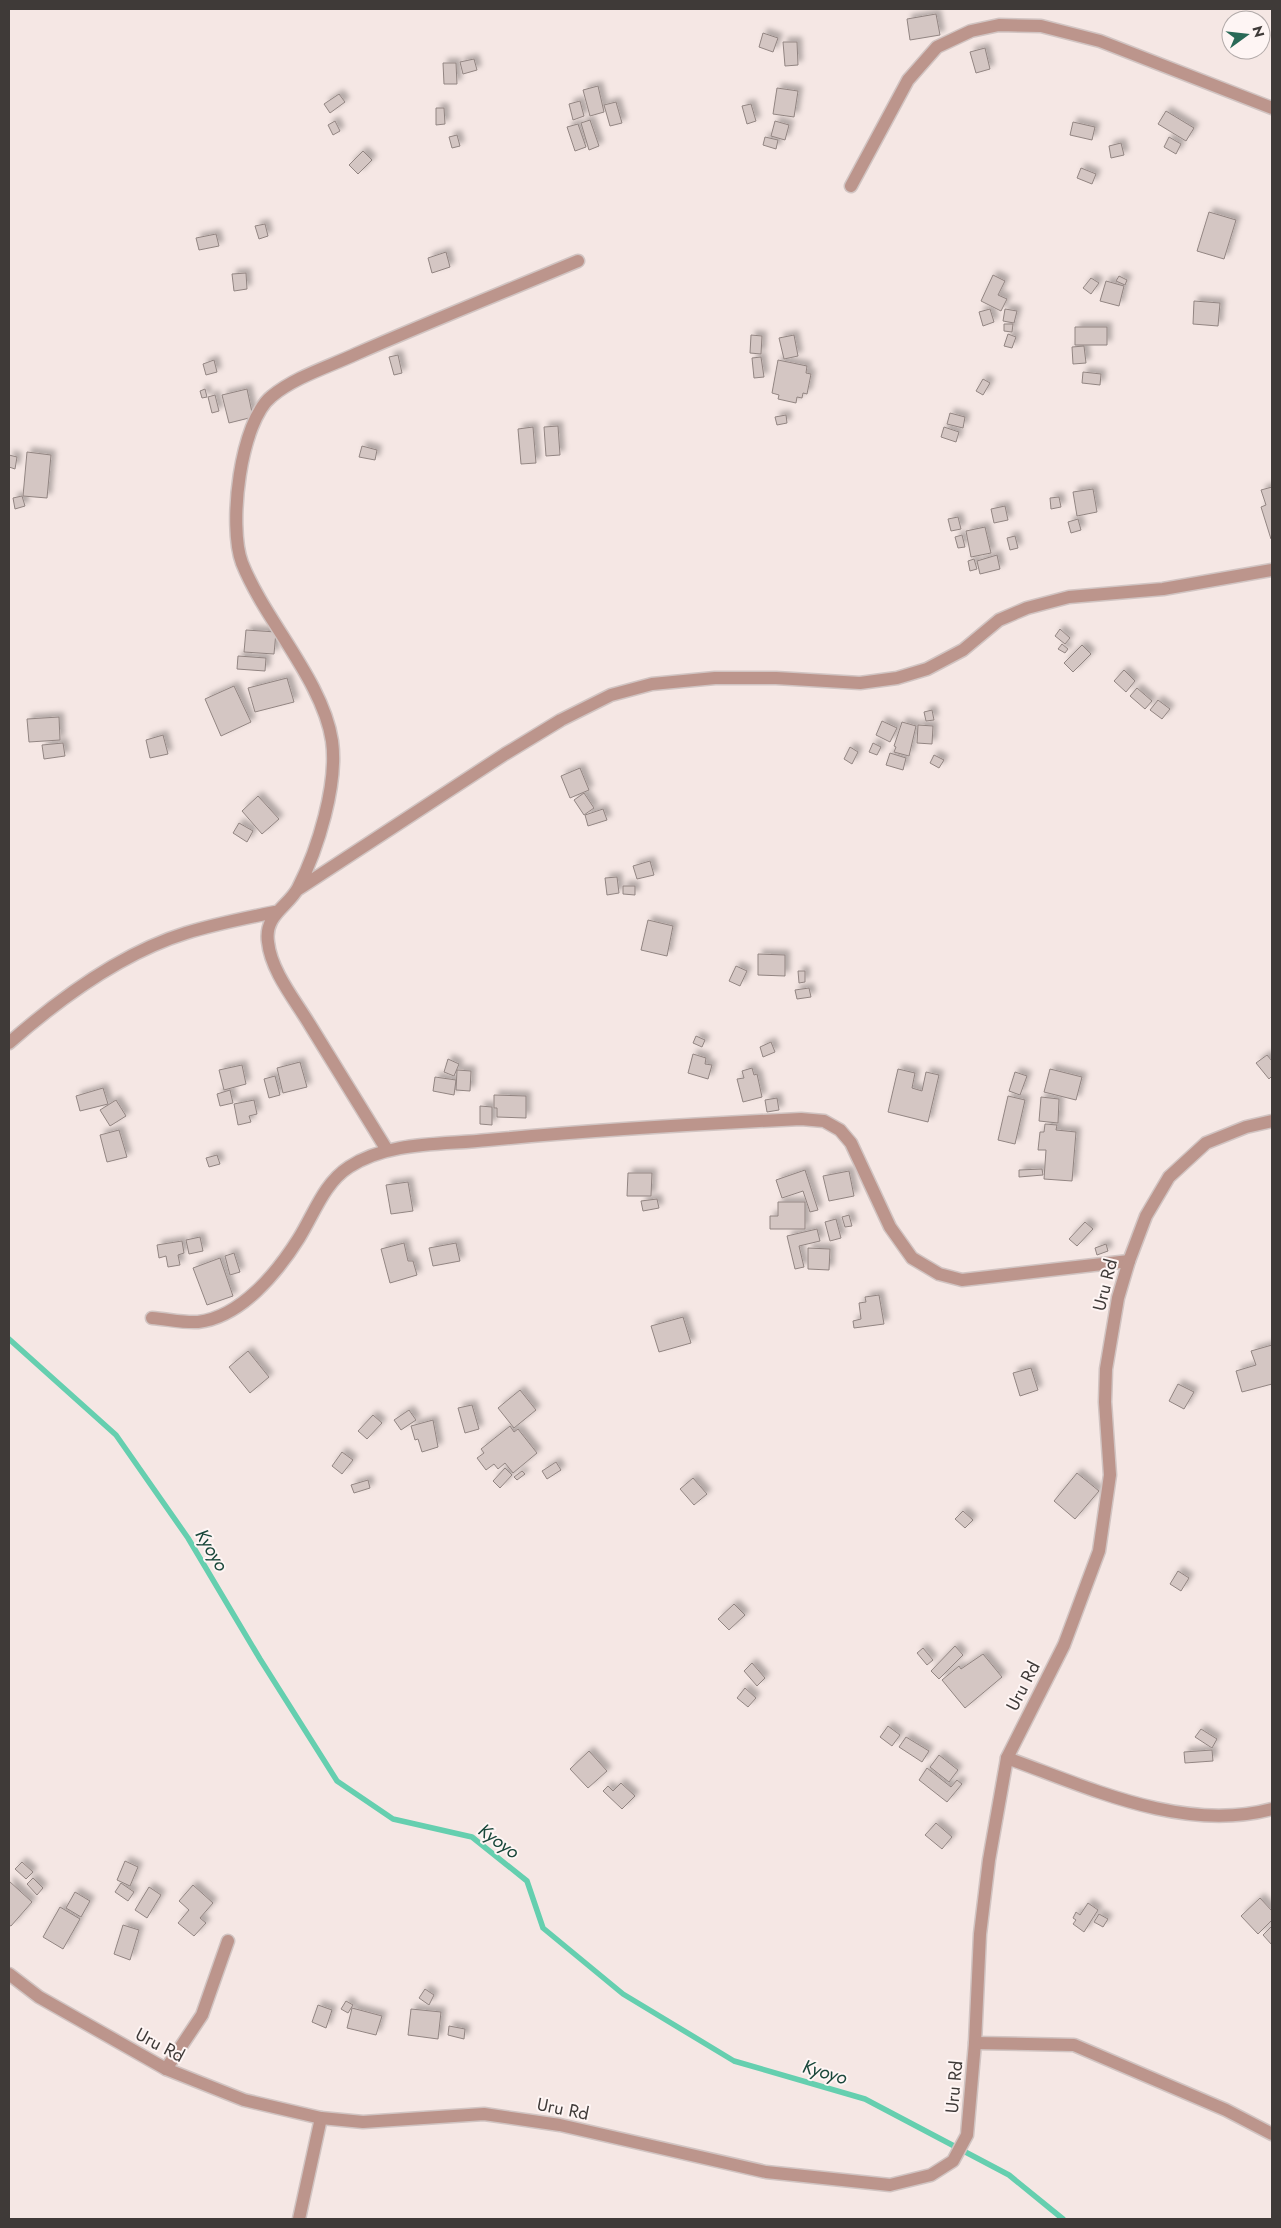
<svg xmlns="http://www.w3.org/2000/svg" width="1281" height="2228" viewBox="0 0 1281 2228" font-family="Jost,sans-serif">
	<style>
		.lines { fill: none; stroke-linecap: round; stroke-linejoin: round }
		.stream { stroke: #65cfaf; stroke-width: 5.5 }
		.building { fill: #d4c6c3; stroke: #928582; filter: url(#shadow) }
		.minor-casing { stroke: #d1c4c2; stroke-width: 15 }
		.tertiary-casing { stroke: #d1c4c2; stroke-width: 15 }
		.minor { stroke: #bc958c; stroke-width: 12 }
		.tertiary { stroke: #bc958c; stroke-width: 12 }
		.labels { text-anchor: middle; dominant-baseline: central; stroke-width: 4; stroke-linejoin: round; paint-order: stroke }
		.street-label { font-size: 18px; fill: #3f3a38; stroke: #fef5f4 }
		.water-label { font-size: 19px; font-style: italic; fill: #1a483b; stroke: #fef5f4 }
	</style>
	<defs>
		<filter id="shadow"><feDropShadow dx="4.5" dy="-4.5" stdDeviation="2.5" flood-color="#0004"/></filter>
	</defs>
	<rect width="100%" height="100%" fill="#f5e7e4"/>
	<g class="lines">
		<path class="stream" d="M9 1339 116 1435 188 1538 260 1659 337 1781 393 1819 472 1837 527 1881 543 1928 623 1994 734 2061 865 2099 1009 2175 1063 2219"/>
	</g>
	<path class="building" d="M936 14 940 35 910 40 907 19Z
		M763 33 778 38 773 52 759 47Z
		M783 42H797L798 65 785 66Z
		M985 48 990 69 976 73 970 52Z
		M474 59 477 70 463 74 460 62Z
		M443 63H456L457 84H444Z
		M598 86 604 112 590 116 583 90Z
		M777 88 798 91 794 117 773 114Z
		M339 94 345 102 330 113 324 104Z
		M580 101 584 116 573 120 569 104Z
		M616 102 622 123 610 126 604 105Z
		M751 104 756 121 747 124 742 106Z
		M436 108H444L445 124 436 125Z
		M1166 111 1194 128 1186 141 1158 124Z
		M590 120 599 146 589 150 581 123Z
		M335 121 340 131 333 135 328 125Z
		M775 121 789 125 785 140 771 136Z
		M1073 122 1095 127 1092 140 1070 135Z
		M578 124 586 147 575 151 567 127Z
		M457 135 460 146 452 148 449 137Z
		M765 137 778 140 776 149 763 145Z
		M1169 137 1181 144 1176 154 1164 147Z
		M1121 143 1124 155 1111 158 1109 146Z
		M363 151 372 160 358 174 349 165Z
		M1081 168 1096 174 1092 184 1077 178Z
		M1209 212 1236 220 1224 259 1197 251Z
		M265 224 268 236 259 239 255 226Z
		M216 234 219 246 199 250 196 238Z
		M446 252 450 267 432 273 428 258Z
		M246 273 247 289 234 291 232 274Z
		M993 275 1005 281 998 295 1007 299 1001 311 981 301Z
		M1119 276 1127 280 1125 285 1116 281Z
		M1091 278 1099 283 1091 294 1083 288Z
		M1106 281 1124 286 1119 306 1100 301Z
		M1194 301 1220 303 1218 326 1193 324Z
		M990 309 994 322 983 326 979 312Z
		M1005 309 1017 311 1014 323 1003 321Z
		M1004 324H1013L1012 332 1004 331Z
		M1075 327H1107V345H1075Z
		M1008 334 1016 337 1012 348 1004 346Z
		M751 335 762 336 761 354 750 353Z
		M794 335 798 356 784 359 779 338Z
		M1084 346 1086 363 1073 364 1072 347Z
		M398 355 402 373 394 375 389 357Z
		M761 357 764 377 754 378 752 358Z
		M214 360 217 372 206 375 203 364Z
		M778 360 807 366 806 373 811 374 807 394 803 393 802 398 797 397 796 403 778 399 779 395 772 393Z
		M1083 372 1101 374 1100 385 1082 383Z
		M983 379 990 383 983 395 976 391Z
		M205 389 207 397 202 398 200 391Z
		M247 389 253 417 229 423 222 395Z
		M215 395 219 411 212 413 208 397Z
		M950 413 965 417 963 428 947 424Z
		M786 415 787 423 777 425 775 417Z
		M558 426 560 455 546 456 544 427Z
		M533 427 536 463 521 464 518 429Z
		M944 427 959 432 956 442 941 437Z
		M362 446 377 450 375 460 359 457Z
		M27 452 51 455 47 498 23 496Z
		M9 455 17 457 15 469 9 467Z
		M1272 487V539H1271L1261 507 1266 505 1261 490Z
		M1093 489 1097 512 1077 516 1073 492Z
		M22 496 25 506 15 509 13 498Z
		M1059 497 1061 507 1051 509 1050 498Z
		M1005 506 1008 520 994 523 991 509Z
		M958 517 961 529 951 531 948 519Z
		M1078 519 1081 530 1071 533 1068 522Z
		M985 527 991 553 971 557 966 531Z
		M962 535 965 547 958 548 955 537Z
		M1015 536 1018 548 1010 550 1007 538Z
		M997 555 1000 569 980 574 977 561Z
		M974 559 977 569 970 571 968 561Z
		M1060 629 1070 638 1065 644 1055 636Z
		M246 630 276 632 274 654 244 652Z
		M1062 644 1068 649 1065 653 1058 649Z
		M1082 645 1091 654 1073 672 1064 663Z
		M238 656 266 658 265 671 237 669Z
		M1124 670 1135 681 1126 692 1114 681Z
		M287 678 294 702 255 712 248 688Z
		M234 686 251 722 221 736 205 699Z
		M1137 688 1152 701 1145 709 1130 696Z
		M1158 700 1170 709 1162 719 1150 710Z
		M932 710 934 720 926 721 924 712Z
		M59 717 60 740 29 742 27 719Z
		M882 721 897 728 890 742 876 735Z
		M902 722 916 726 909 756 894 752 896 747 894 746Z
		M918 725 933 726 932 744 917 743Z
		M163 735 168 754 150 758 146 740Z
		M63 743 65 756 44 759 42 745Z
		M873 743 881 747 877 755 869 752Z
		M850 747 858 752 852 764 844 759Z
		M890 753 906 758 903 770 886 765Z
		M934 755 944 760 939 768 930 763Z
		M580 768 589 790 570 798 561 776Z
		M584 793 594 808 584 815 574 800Z
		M258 796 279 819 262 834 242 811Z
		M603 809 607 820 588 826 585 815Z
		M239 823 253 831 247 842 233 833Z
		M650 861 654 875 637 879 633 866Z
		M617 877 619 893 607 895 605 878Z
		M623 886H635V895L623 894Z
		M648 920 673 926 667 956 641 950Z
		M758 954 785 955V976L758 975Z
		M736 966 747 971 740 986 729 981Z
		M798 971H805V982L799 983Z
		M809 988 811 997 797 999 795 990Z
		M696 1036 705 1040 702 1047 693 1043Z
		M771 1042 775 1052 763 1057 760 1047Z
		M693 1054 706 1058 705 1064 712 1065 708 1079 688 1073Z
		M1267 1055 1272 1061V1076L1269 1079 1256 1063Z
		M448 1059 459 1064 454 1076 444 1072Z
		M300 1062 307 1087 283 1093 277 1068Z
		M242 1065 246 1084 224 1090 219 1070Z
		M752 1068 754 1075 757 1074 762 1097 743 1102 737 1079 744 1078 742 1071Z
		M898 1069 915 1073 912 1088 922 1091 926 1072 939 1075 928 1122 888 1112Z
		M1050 1069 1082 1077 1076 1100 1044 1092Z
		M457 1070 471 1071 470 1091 456 1090Z
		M1015 1072 1027 1076 1020 1095 1009 1091Z
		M275 1076 280 1095 269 1098 264 1079Z
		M435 1077 456 1080 454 1095 433 1091Z
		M103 1088 108 1104 80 1111 76 1096Z
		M230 1090 233 1103 220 1106 217 1094Z
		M494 1095 526 1096V1118L497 1117V1108H494Z
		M1008 1096 1025 1100 1015 1144 998 1140Z
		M1041 1097 1059 1099 1058 1123 1039 1121Z
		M777 1098 779 1110 767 1112 765 1100Z
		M116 1100 126 1116 110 1126 100 1110Z
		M254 1100 257 1114 249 1116 251 1122 238 1125 234 1104Z
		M480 1106 492 1107V1125L480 1124Z
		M1045 1124 1057 1125 1056 1130 1076 1132 1072 1181 1044 1179 1046 1150H1038L1040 1132H1044Z
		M119 1130 127 1157 107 1162 100 1135Z
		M217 1155 220 1164 209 1167 206 1158Z
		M1042 1169 1043 1175 1019 1177V1170Z
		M805 1170 818 1210 810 1212 803 1191 782 1198 776 1180Z
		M849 1171 854 1196 829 1201 823 1176Z
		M628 1173H652L651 1196H627Z
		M408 1182 413 1211 391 1214 386 1185Z
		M657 1199 659 1208 643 1211 641 1201Z
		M778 1202H805V1229H770V1216H778Z
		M849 1215 852 1226 845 1227 842 1217Z
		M836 1219 841 1238 830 1241 825 1222Z
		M1085 1222 1093 1229 1077 1246 1069 1239Z
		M817 1229 820 1241 799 1246 804 1267 795 1269 787 1236Z
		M200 1237 203 1251 189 1254 186 1240Z
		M182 1241 184 1253 178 1255 180 1265 168 1267 166 1256 159 1258 157 1245Z
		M404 1243 408 1261H413L417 1275 390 1283 381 1249Z
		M456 1243 460 1261 433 1266 429 1248Z
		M1106 1244 1108 1251 1097 1255 1095 1248Z
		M808 1248 830 1249 829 1270 808 1269Z
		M234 1253 240 1272 230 1275 225 1256Z
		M220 1258 233 1296 207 1305 193 1268Z
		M879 1295 884 1324 854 1328 853 1321 861 1319 859 1303 866 1302 865 1297Z
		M683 1317 691 1343 659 1352 651 1326Z
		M1272 1345V1384L1242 1392 1236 1371 1256 1365 1251 1351Z
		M248 1351 269 1377 250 1393 229 1367Z
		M1031 1368 1038 1390 1020 1396 1013 1373Z
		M1178 1384 1194 1392 1184 1409 1169 1401Z
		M520 1390 536 1410 514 1428 498 1408Z
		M472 1405 479 1429 465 1433 458 1408Z
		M409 1410 416 1420 401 1430 394 1420Z
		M373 1415 382 1423 367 1439 358 1431Z
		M433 1420 438 1447 422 1452 418 1439 415 1440 411 1426Z
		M510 1426 514 1432 518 1429 537 1453 513 1473 505 1463 498 1469 494 1464 486 1470 477 1458 484 1453 481 1449Z
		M342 1452 353 1460 342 1474 332 1466Z
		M556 1462 561 1470 547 1479 542 1471Z
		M505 1468 512 1475 500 1488 493 1481Z
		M522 1471 525 1474 517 1480 514 1477Z
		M1077 1473 1099 1491 1075 1519 1054 1501Z
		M693 1478 707 1494 694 1505 680 1489Z
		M368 1480 370 1488 354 1493 351 1485Z
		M963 1511 973 1520 965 1528 955 1519Z
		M1178 1571 1189 1578 1181 1591 1170 1584Z
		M734 1604 745 1615 729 1630 718 1619Z
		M955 1646 963 1655 939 1679 931 1671Z
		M923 1648 933 1660 927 1665 917 1653Z
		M983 1654 1002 1677 965 1708 942 1680 959 1666 961 1669Z
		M752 1663 765 1678 757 1686 744 1671Z
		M745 1688 756 1698 748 1707 737 1698Z
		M888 1726 900 1735 892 1746 880 1737Z
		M1201 1729 1217 1739 1212 1748 1195 1737Z
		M906 1737 929 1751 922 1762 899 1747Z
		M1212 1750 1213 1761 1185 1763 1184 1752Z
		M589 1751 607 1771 588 1788 570 1769Z
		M939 1755 958 1770 949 1782 930 1767Z
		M927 1768 951 1787 957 1780 962 1784 947 1802 919 1780Z
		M621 1783 635 1796 622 1809 603 1791 608 1786 613 1791Z
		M936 1823 952 1837 942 1849 925 1835Z
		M125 1861 138 1867 130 1886 117 1880Z
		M22 1862 33 1872 26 1879 15 1869Z
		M33 1878 43 1888 37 1895 27 1884Z
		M9 1881 32 1902 11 1926 9 1925Z
		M121 1883 134 1892 128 1901 115 1892Z
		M193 1885 213 1903 200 1918 206 1923 194 1936 178 1923 189 1910 179 1901Z
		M149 1887 161 1895 147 1918 135 1910Z
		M75 1892 90 1901 81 1917 66 1908Z
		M1260 1898 1272 1911V1920L1258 1934 1241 1916Z
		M1088 1903 1098 1910 1084 1932 1073 1924 1076 1920 1073 1918 1076 1912 1080 1915Z
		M60 1907 80 1919 63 1949 43 1937Z
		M1099 1914 1108 1919 1103 1927 1094 1922Z
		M123 1925 139 1930 130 1960 114 1954Z
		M1272 1926V1945L1263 1935Z
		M425 1989 434 1995 429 2005 419 1998Z
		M346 2001 353 2005 348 2013 341 2009Z
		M318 2005 332 2010 326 2028 312 2022Z
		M352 2008 382 2016 376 2035 347 2028Z
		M411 2009 441 2012 438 2039 408 2035Z
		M449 2026 465 2029 464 2039 448 2035Z"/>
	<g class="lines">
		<defs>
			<path id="minor" d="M851 186 908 80 937 47 971 31 999 25 1041 26 1100 41 1272 108
				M297 890 505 754 561 720 611 695 652 684 715 678H776L860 683 897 678 927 669 963 650 999 620 1027 608 1069 597 1163 589 1272 570
				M9 1043C59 999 121 953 186 933 215 924 245 918 275 912
				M387 1150C361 1108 336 1067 310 1025 295 1000 271 971 268 942 264 915 288 907 298 888 318 849 338 784 332 741 323 681 265 621 242 563 228 526 240 421 272 396 295 377 328 367 356 354 429 322 504 292 578 261
				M152 1318C167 1319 183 1323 198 1322 241 1317 277 1273 299 1238 314 1214 324 1183 349 1167 389 1141 443 1145 488 1140 593 1130 697 1124 801 1119L824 1121 840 1130 851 1143 890 1227 912 1258 939 1274 962 1280 1129 1261
				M1007 1758C1090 1788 1183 1833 1272 1809
				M975 2043 1074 2045 1226 2110 1272 2134
				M166 2069 202 2015 228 1941
				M299 2219 321 2118"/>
			<path id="tertiary" d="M9 1974 39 1997 166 2069 244 2100 321 2118 363 2122 484 2114 560 2125 766 2172 890 2185 931 2175 953 2161 967 2135 975 2043 980 1934 989 1860 1007 1758 1064 1645 1099 1551 1110 1475 1105 1402 1106 1369 1118 1298 1129 1261 1146 1216 1169 1177 1206 1143 1246 1127 1272 1121"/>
		</defs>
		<use href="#minor" class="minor-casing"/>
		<use href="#tertiary" class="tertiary-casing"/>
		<use href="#minor" class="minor"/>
		<use href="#tertiary" class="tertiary"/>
	</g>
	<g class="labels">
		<g class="street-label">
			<text transform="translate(1105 1285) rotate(-76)">Uru Rd</text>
			<text transform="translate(1023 1686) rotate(-63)">Uru Rd</text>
			<text transform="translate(160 2045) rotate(28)">Uru Rd</text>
			<text transform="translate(954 2087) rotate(-85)">Uru Rd</text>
			<text transform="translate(563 2109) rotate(11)">Uru Rd</text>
		</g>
		<g class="water-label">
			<text transform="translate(212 1550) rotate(59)">Kyoyo</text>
			<text transform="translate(499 1841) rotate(36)">Kyoyo</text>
			<text transform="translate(825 2072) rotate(16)">Kyoyo</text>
		</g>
	</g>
	<rect width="1281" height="2228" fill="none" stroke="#3f3a38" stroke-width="20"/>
	<g transform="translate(1246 35) rotate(75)"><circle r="24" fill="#fef5f4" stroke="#b2aaa9"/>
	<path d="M0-4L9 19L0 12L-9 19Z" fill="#296957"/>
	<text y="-8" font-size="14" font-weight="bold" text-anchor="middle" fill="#3f3a38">N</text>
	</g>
</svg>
